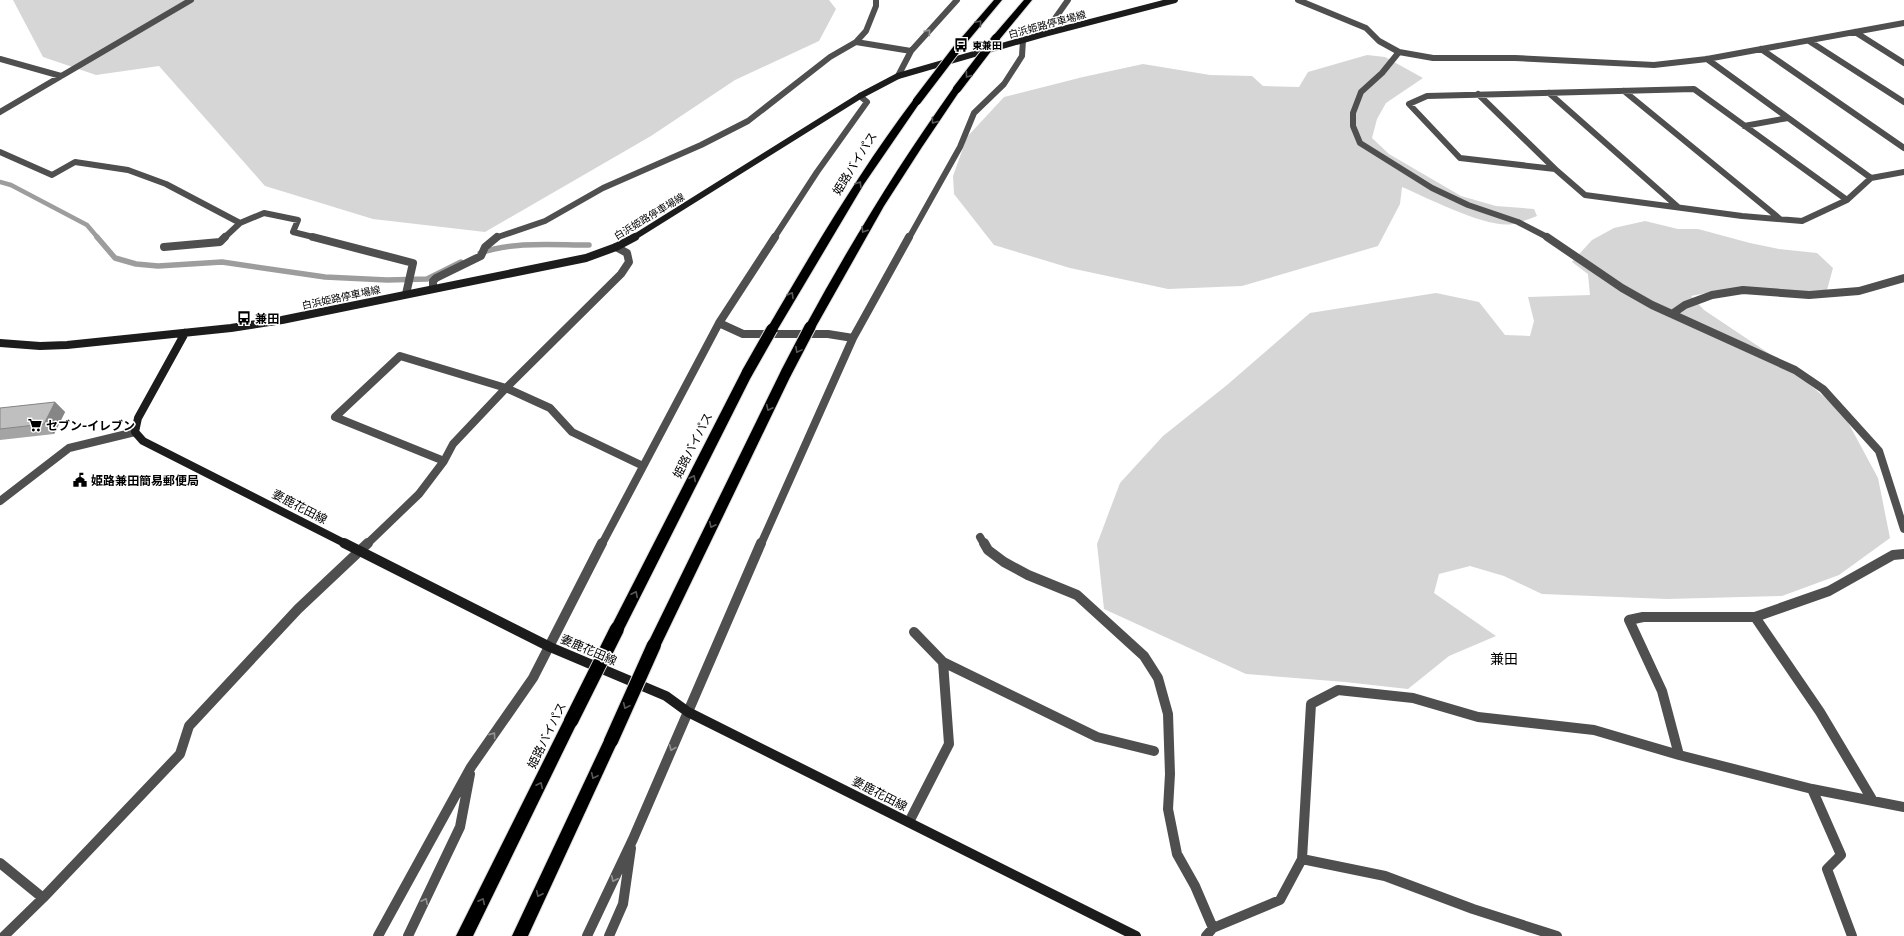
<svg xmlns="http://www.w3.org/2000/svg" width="1904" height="936" viewBox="0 0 1904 936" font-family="Commissioner,'Noto Sans JP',sans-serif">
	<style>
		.green { fill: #d6d6d6 }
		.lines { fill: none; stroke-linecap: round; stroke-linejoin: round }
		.stream-far1 { stroke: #9d9d9d; stroke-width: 4.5 }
		.stream { stroke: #9d9d9d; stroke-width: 5.5 }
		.highway-casing { stroke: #dbdbdb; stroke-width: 2 }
		.street-far2 { stroke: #4f4f4f; stroke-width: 6 }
		.street-far1 { stroke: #4f4f4f; stroke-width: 8 }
		.street { stroke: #4f4f4f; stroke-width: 10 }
		.secondary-far2 { stroke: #1c1c1c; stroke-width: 6 }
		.secondary-far1 { stroke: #1c1c1c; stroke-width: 8 }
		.secondary { stroke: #1c1c1c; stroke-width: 10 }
		.highway { fill: #000; fill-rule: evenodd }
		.highway-bridge-far2-casing { stroke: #dbdbdb; stroke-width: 10; stroke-linecap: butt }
		.highway-bridge-far1-casing { stroke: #dbdbdb; stroke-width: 13; stroke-linecap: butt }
		.highway-bridge-casing { stroke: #dbdbdb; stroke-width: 16; stroke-linecap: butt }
		.highway-bridge-far2 { stroke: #000; stroke-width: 8 }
		.highway-bridge-far1 { stroke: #000; stroke-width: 11 }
		.highway-bridge { stroke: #000; stroke-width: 14 }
		.wall { fill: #a4a4a4 }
		.shaded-wall { fill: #868686 }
		.building { fill: #bfbfbf; stroke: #868686 }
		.oneway { stroke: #595959 }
		.oneway2 { stroke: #959595 }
		.labels { text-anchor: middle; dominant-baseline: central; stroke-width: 3; stroke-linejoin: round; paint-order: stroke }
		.far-street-label { font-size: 10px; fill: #000; stroke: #fff }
		.far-poi-label { font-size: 10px; font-weight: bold; fill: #000; stroke: #fff; text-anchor: start }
		.street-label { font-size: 12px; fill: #000; stroke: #fff }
		.poi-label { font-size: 12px; font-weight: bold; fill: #000; stroke: #fff; text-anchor: start }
		.quarter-label { font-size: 14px; fill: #000; stroke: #fff }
	</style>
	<rect width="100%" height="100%" fill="#fff"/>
	<path class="green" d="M13 0H829L836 9 819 41 735 80 651 136 485 232 373 219 265 186 159 66 96 75 43 57Z
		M1367 55 1385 57 1423 78 1386 103 1377 119 1372 138 1389 154 1461 196 1496 206 1534 209 1537 216C1529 219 1521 222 1513 224 1487 229 1428 198 1402 187L1400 204 1378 246 1242 286 1168 289 1070 268 994 245 954 194 953 176 967 137 1004 97 1083 77 1143 64 1210 75 1252 76 1263 86 1299 87 1308 72Z
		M1645 221 1678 229H1698L1750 243 1779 249 1817 253 1833 268 1827 290 1785 292 1716 291 1691 296 1704 310 1788 366 1843 413 1878 478 1890 538 1839 575 1782 596 1667 599 1542 594 1504 576 1470 566 1439 574 1434 593 1496 636 1449 656 1408 689 1345 682 1246 674 1104 609 1097 544 1120 483 1163 436 1227 385 1310 313 1436 293 1479 302 1505 335 1530 336 1534 321 1528 297 1590 295 1588 274 1572 262 1592 240 1614 228Z"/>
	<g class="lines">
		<path class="stream-far1" d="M0 182 11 185 87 225 98 238"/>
		<path class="stream" d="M97 237 115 258 136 264 158 266 222 262 325 277 387 280 427 279 461 262
			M480 253C515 241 553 245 589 245"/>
		<defs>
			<path id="highway" d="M994 0H1002L962 48H956V44Z
				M1024 0H1032L999 40H993V36Z
				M957 86 961 89 922 147 884 206 814 330H806L805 327C850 244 899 164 954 87Z
				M917 98 921 101 864 184 776 332H768L767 329C813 250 859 172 914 99Z
				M747 369 751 370 753 373 622 633 617 635 612 633 610 629 612 625 741 373 743 370Z
				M786 369 790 370 792 373 659 649 654 651 649 649 647 645 649 641 780 373 782 370Z
				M571 714 576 716 578 721 473 936H456L566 716Z
				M611 734 616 736 618 741 528 936H512L606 736Z"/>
		</defs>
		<use href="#highway" class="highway-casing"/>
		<path class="street-far2" d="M1298 0 1366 28 1379 41 1399 52 1433 58H1515L1654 65 1707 59 1904 23
			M1855 32 1904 63
			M1044 34 1068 0
			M1809 41 1904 102
			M856 42 911 51
			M1761 49 1904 148
			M1399 52 1382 73 1361 92 1353 113V126L1360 143 1432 188 1468 205 1518 222 1549 238
			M0 59 61 76
			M1707 59 1871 178
			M898 76 911 51 957 0
			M1694 89 1847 200 1802 221 1742 216 1585 195 1555 169 1460 158 1409 104 1427 96Z
			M1624 91 1780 219
			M1549 93 1678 207
			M1478 94 1555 169
			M0 112 191 0
			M1744 126 1788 118
			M0 152 52 175 75 162 128 170 166 184 240 223 264 213 298 220 293 232 317 238
			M1847 200 1871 178 1904 172
			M224 238 240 223
			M495 238 545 221 603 188 701 145 748 121 830 57 856 42 866 31 876 6V0
			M774 238 817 172 867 102 860 96
			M909 238 960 147 974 113 1004 84 1022 56 1023 40"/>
		<path class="street-far1" d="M313 237 413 263 406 294
			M1547 237 1622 288 1652 305 1795 370 1823 389 1879 451 1904 529
			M164 247 220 242 225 237
			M433 288V281L436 278 481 256 485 247 497 237
			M1672 314 1685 305 1712 295 1743 290 1809 295 1859 291 1904 278
			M719 323 743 334H828L853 338
			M444 461 335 417 400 356 506 388 550 408 572 432 643 466
			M0 501 69 448 135 432
			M980 537 984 544
			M367 544 419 494 444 461 453 444 506 388 621 274 629 262 627 253 616 247
			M602 544 719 323 775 237
			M761 544 853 338 909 237"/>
		<path class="street" d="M984 543 988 550 1004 562 1028 575 1077 595 1144 656 1158 678 1168 714 1170 774 1168 809 1177 854 1195 886 1213 928
			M1755 617 1820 712 1873 801
			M914 632 943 662 1097 737 1154 751
			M1679 755 1662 691 1629 620 1643 617H1755L1829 591 1893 555 1904 554
			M1812 789 1841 855 1827 869 1852 936
			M909 822 949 744 943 662
			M1302 859 1385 876 1473 909 1557 936
			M0 863 43 898
			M4 936 43 898 180 754 189 726 298 609 368 543
			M378 936 471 767 533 678 602 543
			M408 936 460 827 470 774
			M587 936 633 839 761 543
			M609 936 623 904 631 848
			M1206 936 1213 928 1280 900 1302 859 1311 704 1338 690 1413 698 1478 717 1594 730 1679 755 1812 789 1904 807"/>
		<path class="secondary-far2" d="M633 238 860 96 898 76 1044 34 1175 0"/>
		<path class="secondary-far1" d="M185 333 138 418 135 432 143 441 346 544
			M0 343 40 346 67 345 231 328 282 320 586 258 616 247 635 237"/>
		<path class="secondary" d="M344 543 550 647 666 696 688 712 1136 936"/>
		<use href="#highway" class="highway"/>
		<defs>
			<path id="highway-bridge-far2" d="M957 89 996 38
				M917 101 959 46"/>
			<path id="highway-bridge-far1" d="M747 373 772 329
				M786 373 810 327"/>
			<path id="highway-bridge" d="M571 721 617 629
				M611 741 654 645"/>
		</defs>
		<use href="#highway-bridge-far2" class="highway-bridge-far2-casing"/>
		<use href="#highway-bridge-far1" class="highway-bridge-far1-casing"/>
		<use href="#highway-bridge" class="highway-bridge-casing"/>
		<use href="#highway-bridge-far2" class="highway-bridge-far2"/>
		<use href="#highway-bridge-far1" class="highway-bridge-far1"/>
		<use href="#highway-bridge" class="highway-bridge"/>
	</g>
	<path class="wall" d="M55 402 65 412 54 434 0 440V408Z"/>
	<path class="shaded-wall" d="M55 402 65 412 54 434 44 424Z"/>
	<path class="building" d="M55 402 44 424 0 429V408Z"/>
	<defs><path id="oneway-chevron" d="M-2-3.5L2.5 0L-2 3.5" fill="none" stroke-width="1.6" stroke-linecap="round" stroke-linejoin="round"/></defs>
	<g class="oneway">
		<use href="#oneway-chevron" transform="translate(979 23) rotate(-50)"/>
		<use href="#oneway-chevron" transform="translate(968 75) rotate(127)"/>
		<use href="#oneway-chevron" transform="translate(934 121) rotate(126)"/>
		<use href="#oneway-chevron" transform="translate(859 184) rotate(-58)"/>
		<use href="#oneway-chevron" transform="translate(864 230) rotate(122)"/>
		<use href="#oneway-chevron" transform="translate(791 295) rotate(-60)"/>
		<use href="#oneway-chevron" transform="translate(798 350) rotate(118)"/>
		<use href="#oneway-chevron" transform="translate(769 408) rotate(116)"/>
		<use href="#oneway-chevron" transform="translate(693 478) rotate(-63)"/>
		<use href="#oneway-chevron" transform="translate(712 525) rotate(116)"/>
		<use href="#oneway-chevron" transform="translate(635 594) rotate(-63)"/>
		<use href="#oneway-chevron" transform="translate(626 706) rotate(114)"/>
		<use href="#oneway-chevron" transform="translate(594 776) rotate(115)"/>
		<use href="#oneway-chevron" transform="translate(540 785) rotate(-64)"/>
		<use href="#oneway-chevron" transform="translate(539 894) rotate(115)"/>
		<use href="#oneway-chevron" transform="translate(482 901) rotate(-64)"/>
	</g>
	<g class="oneway2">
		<use href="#oneway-chevron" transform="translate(928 32) rotate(-49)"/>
		<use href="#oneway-chevron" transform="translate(493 735) rotate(-55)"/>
		<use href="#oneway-chevron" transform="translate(672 748) rotate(113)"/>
		<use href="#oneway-chevron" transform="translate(614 879) rotate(115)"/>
		<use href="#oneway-chevron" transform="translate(425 901) rotate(-64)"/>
	</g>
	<defs>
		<symbol id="bus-bare" viewBox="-9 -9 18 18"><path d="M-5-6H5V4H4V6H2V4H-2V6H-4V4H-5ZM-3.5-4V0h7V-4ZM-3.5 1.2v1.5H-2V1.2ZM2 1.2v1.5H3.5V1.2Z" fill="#000" stroke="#fff" stroke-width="2.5" paint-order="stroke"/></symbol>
		<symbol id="supermarket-bare" viewBox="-9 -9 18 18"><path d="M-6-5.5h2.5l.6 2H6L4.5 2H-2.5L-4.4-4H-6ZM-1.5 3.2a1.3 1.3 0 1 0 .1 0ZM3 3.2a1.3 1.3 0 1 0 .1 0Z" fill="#000" stroke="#fff" stroke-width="2.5" paint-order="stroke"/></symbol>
		<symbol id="civic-bare" viewBox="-9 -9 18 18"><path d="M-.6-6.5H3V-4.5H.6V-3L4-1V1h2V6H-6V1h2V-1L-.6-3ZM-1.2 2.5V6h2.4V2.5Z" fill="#000" stroke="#fff" stroke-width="2.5" paint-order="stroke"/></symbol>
	</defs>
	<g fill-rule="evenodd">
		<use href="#bus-bare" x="951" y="35" width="20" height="20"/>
		<use href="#bus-bare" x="234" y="308" width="20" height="20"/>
		<use href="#supermarket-bare" x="25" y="415" width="20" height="20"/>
		<use href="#civic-bare" x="70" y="470" width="20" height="20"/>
	</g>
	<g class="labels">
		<g class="far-street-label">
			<text transform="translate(1047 24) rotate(-15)">白浜姫路停車場線</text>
			<text transform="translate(649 216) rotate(-31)">白浜姫路停車場線</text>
			<text transform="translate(341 297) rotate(-12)">白浜姫路停車場線</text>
		</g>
		<g class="far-poi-label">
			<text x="972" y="45">東兼田</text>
		</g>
		<g class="street-label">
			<text transform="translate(854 163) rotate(-58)">姫路バイパス</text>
			<text transform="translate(692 445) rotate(-63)">姫路バイパス</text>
			<text transform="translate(300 506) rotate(27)">妻鹿花田線</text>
			<text transform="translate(589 649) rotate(23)">妻鹿花田線</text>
			<text transform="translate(546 735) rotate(-64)">姫路バイパス</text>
			<text transform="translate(880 793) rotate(27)">妻鹿花田線</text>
		</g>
		<g class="poi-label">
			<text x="255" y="318">兼田</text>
			<text x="46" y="425">セブン-イレブン</text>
			<text x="91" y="480">姫路兼田簡易郵便局</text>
		</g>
		<g class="quarter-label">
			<text x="1504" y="658">兼田</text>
		</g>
	</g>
</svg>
